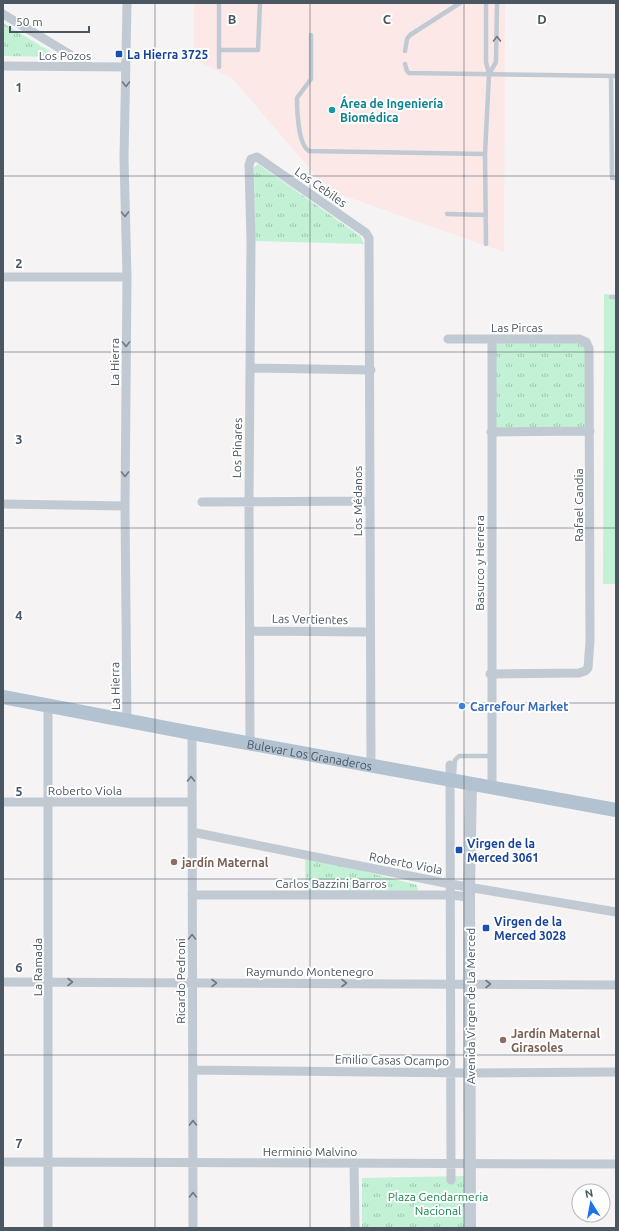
<svg xmlns="http://www.w3.org/2000/svg" width="619" height="1231" viewBox="0 0 619 1231" font-family="Ubuntu,sans-serif">
	<style>
		.medical { fill: #fce8e6 }
		.park { fill: url(#park-tufts) }
		.pitch { fill: #c3f1d5 }
		.lines { fill: none; stroke-linecap: round; stroke-linejoin: round }
		.lane { stroke: #c1cad2; stroke-width: 4.5 }
		.street { stroke: #c1cad2; stroke-width: 9 }
		.secondary { stroke: #c1cbd6; stroke-width: 12 }
		.primary { stroke: #b3c2d1; stroke-width: 14 }
		.oneway { stroke: #6e7983 }
		.grid { fill: none; stroke: #4a5661; stroke-width: 1; stroke-opacity: 0.55 }
		.transit-dot { fill: #1a4fb4; stroke: #fff; stroke-width: 1.5 }
		.culture-dot { fill: #0f9aa8; stroke: #fff; stroke-width: 1.5 }
		.shop-dot { fill: #3f7fe0; stroke: #fff; stroke-width: 1.5 }
		.education-dot { fill: #8d6e63; stroke: #fff; stroke-width: 1.5 }
		.labels { text-anchor: middle; dominant-baseline: central; stroke-width: 4; stroke-linejoin: round; paint-order: stroke }
		.transit-label { font-size: 12px; font-weight: bold; fill: #164399; stroke: #fff; text-anchor: start }
		.street-label { font-size: 12px; fill: #4a5661; stroke: #fff }
		.culture-label { font-size: 12px; font-weight: bold; fill: #0d838f; stroke: #fff; text-anchor: start }
		.shop-label { font-size: 12px; font-weight: bold; fill: #366cbe; stroke: #fff; text-anchor: start }
		.education-label { font-size: 12px; font-weight: bold; fill: #785e54; stroke: #fff; text-anchor: start }
		.park-label { font-size: 12px; fill: #17864f; stroke: #fff }
		.grid-label { font-size: 13px; text-anchor: middle; font-weight: bold; fill: #4a5661; stroke: #fff; stroke-width: 4; stroke-linejoin: round; paint-order: stroke }
	</style>
	<defs>
		<pattern id="park-tufts" width="24" height="20" patternUnits="userSpaceOnUse"><rect width="24" height="20" fill="#c3f1d5"/><path d="M3 7l-1-3M5 7V3M7 7l1-3M15 17l-1-3M17 17v-4M19 17l1-3" fill="none" stroke="#a0c6b0"/></pattern>
	</defs>
	<rect width="100%" height="100%" fill="#f5f3f3"/>
	<path class="medical" d="M194 3H505L504 252 328 190 232 78 194 59Z"/>
	<path class="park" d="M3 23 59 57 3 56Z
		M258 164 360 236 364 244 255 241 254 167Z
		M491 339 586 342 590 431 491 432Z
		M305 856 417 885 418 890 415 893 306 891Z
		M466 1176 467 1228H362V1178Z"/>
	<path class="pitch" d="M604 294 616 295V584H603Z"/>
	<g class="lines">
		<path class="lane" d="M311 35V79L297 98C297 110 298 145 309 151L485 154 489 74 486 62V3
			M219 50H258L260 3
			M405 51 407 39 410 35 460 3
			M405 64 407 71 409 73 616 76
			M219 67V3
			M489 74 496 62 497 3
			M611 76 612 178H616
			M485 154 486 244
			M447 214 486 215
			M611 297H616
			M454 775 455 760 459 756H492"/>
		<path class="street" d="M127 3 124 158 127 277 125 506 127 721
			M3 14 89 66
			M3 66 126 67
			M3 277H127
			M448 339H579L586 342 589 348 590 641 588 668 585 671 579 673 490 674
			M250 368 371 370
			M491 432 590 431
			M202 502 369 501
			M3 504 125 506
			M250 631 369 632
			M192 733 193 1228
			M250 743 249 502 251 240 249 165 251 159 257 157 366 233 369 238 371 764
			M450 765 451 1180
			M492 787V339
			M3 802H191
			M192 832 450 884 616 912
			M192 895H450L469 897
			M3 982 616 985
			M193 1070 470 1073 616 1072
			M3 1162 616 1164
			M354 1163 355 1228
			M48 1228V706"/>
		<path class="secondary" d="M470 1228 469 887 471 784"/>
		<path class="primary" id="s1" d="M3 697 192 733 616 810"/>
	</g>
	<defs><path id="oneway-chevron" d="M-2-3.5L2.5 0L-2 3.5" fill="none" stroke-width="1.6" stroke-linecap="round" stroke-linejoin="round"/></defs>
	<g class="oneway">
		<use href="#oneway-chevron" transform="translate(497 39) rotate(-89)"/>
		<use href="#oneway-chevron" transform="translate(126 84) rotate(91)"/>
		<use href="#oneway-chevron" transform="translate(125 214) rotate(89)"/>
		<use href="#oneway-chevron" transform="translate(126 344) rotate(90)"/>
		<use href="#oneway-chevron" transform="translate(125 474) rotate(90)"/>
		<use href="#oneway-chevron" transform="translate(191 779) rotate(-90)"/>
		<use href="#oneway-chevron" transform="translate(192 937) rotate(-90)"/>
		<use href="#oneway-chevron" transform="translate(70 982)"/>
		<use href="#oneway-chevron" transform="translate(214 983)"/>
		<use href="#oneway-chevron" transform="translate(344 983)"/>
		<use href="#oneway-chevron" transform="translate(488 984)"/>
		<use href="#oneway-chevron" transform="translate(193 1123) rotate(-91)"/>
		<use href="#oneway-chevron" transform="translate(193 1195) rotate(-90)"/>
	</g>
	<path class="grid" d="M155 3V1228M310 3V1228M464 3V1228M3 176H616M3 352H616M3 528H616M3 703H616M3 879H616M3 1055H616"/>
	<g class="transit-dot">
		<rect x="115" y="50" width="8" height="8" rx="2"/>
		<rect x="455" y="846" width="8" height="8" rx="2"/>
		<rect x="482" y="924" width="8" height="8" rx="2"/>
	</g>
	<circle class="culture-dot" cx="332" cy="110" r="4"/>
	<circle class="shop-dot" cx="462" cy="706" r="4"/>
	<g class="education-dot">
		<circle cx="174" cy="862" r="4"/>
		<circle cx="503" cy="1040" r="4"/>
	</g>
	<g class="labels">
		<g class="transit-label">
			<text x="127" y="54">La Hierra 3725</text>
			<text x="467" y="843">Virgen de la<tspan x="467" dy="14">Merced 3061</tspan></text>
			<text x="494" y="921">Virgen de la<tspan x="494" dy="14">Merced 3028</tspan></text>
		</g>
		<g class="street-label">
			<text x="65" y="55">Los Pozos</text>
			<text transform="translate(321 187) rotate(35)">Los Cebiles</text>
			<text x="517" y="327">Las Pircas</text>
			<text transform="translate(114 362) rotate(-90)">La Hierra</text>
			<text transform="translate(237 448) rotate(-89)">Los Pinares</text>
			<text transform="translate(357 501) rotate(-90)">Los Médanos</text>
			<text transform="translate(578 505) rotate(-90)">Rafael Candia</text>
			<text transform="translate(479 563) rotate(-90)">Basurco y Herrera</text>
			<text transform="translate(310 619) rotate(1)">Las Vertientes</text>
			<text transform="translate(115 686) rotate(-91)">La Hierra</text>
			<text stroke="none"><textPath href="#s1" startOffset="312">Bulevar Los Granaderos</textPath></text>
			<text x="85" y="790">Roberto Viola</text>
			<text transform="translate(406 863) rotate(11)">Roberto Viola</text>
			<text x="331" y="883">Carlos Bazzini Barros</text>
			<text transform="translate(37 967) rotate(-90)">La Ramada</text>
			<text x="310" y="971">Raymundo Montenegro</text>
			<text transform="translate(180 981) rotate(-90)">Ricardo Pedroni</text>
			<text transform="translate(470 1006) rotate(-90)">Avenida Virgen de La Merced</text>
			<text transform="translate(392 1060) rotate(1)">Emilio Casas Ocampo</text>
			<text x="310" y="1151">Herminio Malvino</text>
		</g>
		<g class="culture-label">
			<text x="340" y="103">Área de Ingeniería<tspan x="340" dy="14">Biomédica</tspan></text>
		</g>
		<g class="shop-label">
			<text x="470" y="706">Carrefour Market</text>
		</g>
		<g class="education-label">
			<text x="182" y="862">jardín Maternal</text>
			<text x="511" y="1033">Jardín Maternal<tspan x="511" dy="14">Girasoles</tspan></text>
		</g>
		<g class="park-label">
			<text x="438" y="1196">Plaza Gendarmeria<tspan x="438" dy="14">Nacional</tspan></text>
		</g>
	</g>
	<g class="grid-label">
		<text x="232" y="24">B</text>
		<text x="387" y="24">C</text>
		<text x="542" y="24">D</text>
		<text x="19" y="92">1</text>
		<text x="19" y="268">2</text>
		<text x="19" y="444">3</text>
		<text x="19" y="620">4</text>
		<text x="19" y="796">5</text>
		<text x="19" y="972">6</text>
		<text x="19" y="1148">7</text>
	</g>
	<rect width="619" height="1231" fill="none" stroke="#4a5661" stroke-width="8"/>
	<g transform="translate(591 1203) rotate(349)"><circle r="19" fill="#ffffff" stroke="#b7bbc0"/>
	<path d="M0-3L7 15L0 10L-7 15Z" fill="#1a73e8"/>
	<text y="-6" font-size="11" font-weight="bold" text-anchor="middle" fill="#4a5661">N</text>
	</g>
	<path d="M10 26v6h79v-6" fill="none" stroke="#4a5661" stroke-width="2"/>
	<text x="16" y="26" font-size="12" fill="#4a5661" stroke="#ffffff" stroke-width="3" paint-order="stroke">50 m</text>
</svg>
